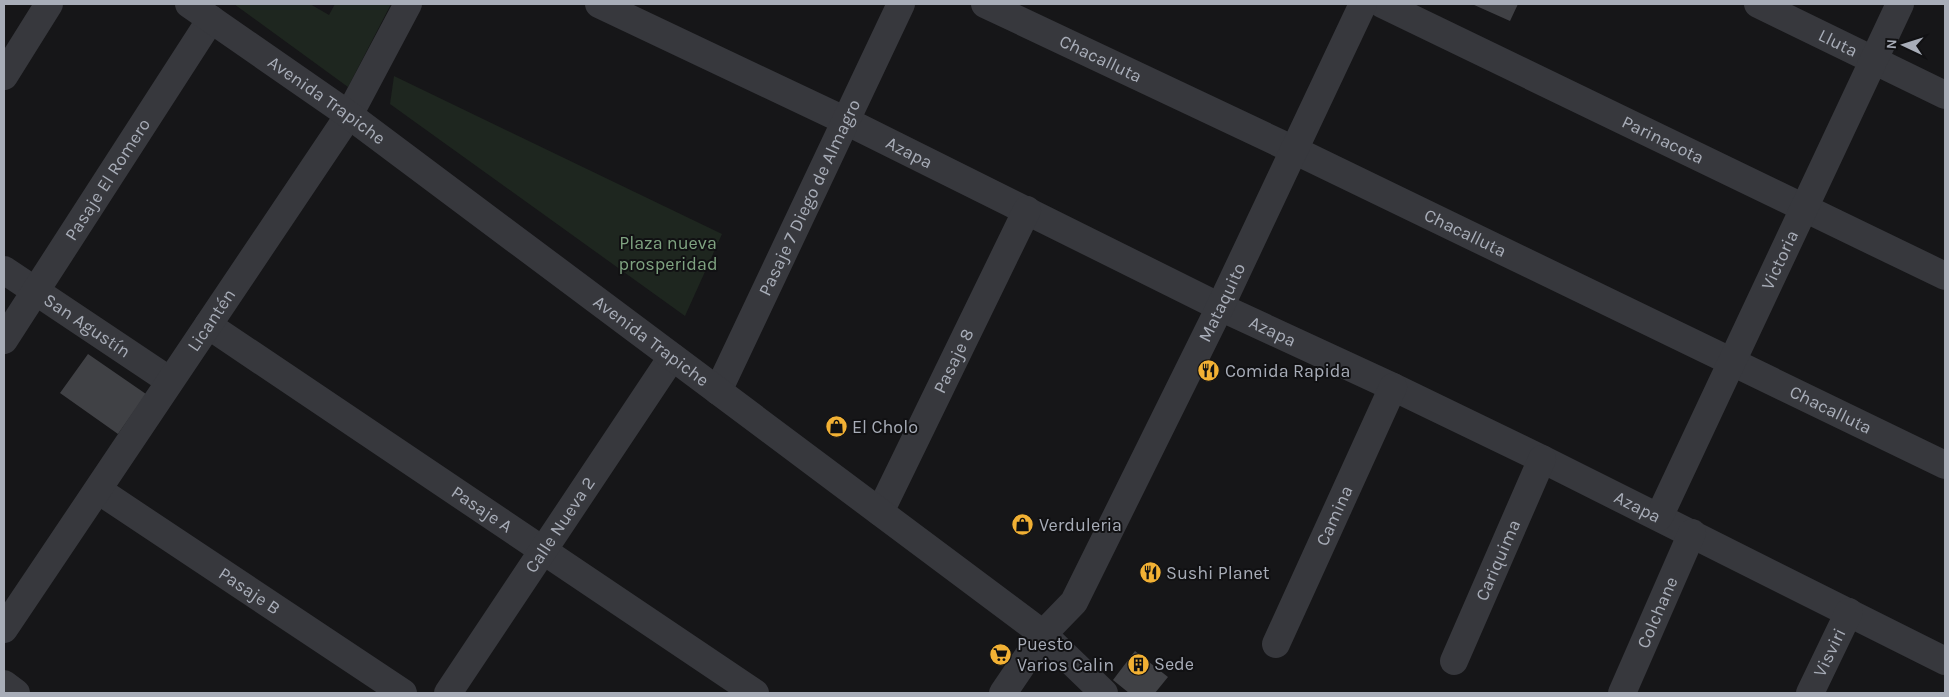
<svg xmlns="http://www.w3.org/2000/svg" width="1949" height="697" viewBox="0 0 1949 697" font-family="Karla,sans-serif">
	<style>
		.green { fill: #1e261f }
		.building { fill: #404145 }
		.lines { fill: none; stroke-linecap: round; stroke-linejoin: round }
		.minor { stroke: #37383d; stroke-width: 28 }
		.tertiary { stroke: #37383d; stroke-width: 28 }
		.labels { text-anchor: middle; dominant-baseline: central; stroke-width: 4; stroke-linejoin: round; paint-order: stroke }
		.street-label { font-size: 18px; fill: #a8adb8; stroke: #111113 }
		.park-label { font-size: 18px; fill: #7fa381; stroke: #111113 }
		.poi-label { font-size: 18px; fill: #a8adb8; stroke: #111113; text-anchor: start }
	</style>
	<rect width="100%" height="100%" fill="#161618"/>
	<path class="green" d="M234 4H310L329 15 335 4H391L348 87Z
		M394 76 722 234 685 316 390 104Z"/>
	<path class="building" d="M1472 4H1518L1510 21Z
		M88 354 146 394 118 434 60 393Z
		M1135 651 1168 677 1155 693H1129L1113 680Z"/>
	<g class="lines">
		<g class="minor">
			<path id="s1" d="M599 4 846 121 1220 307 1393 387 1542 459 1945 661"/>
			<path id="s2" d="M985 4 1294 150 1945 465"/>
			<path id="s3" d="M1382 4 1945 276"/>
			<path id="s4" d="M1758 4 1945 95"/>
			<path d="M4 76 49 4"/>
			<path id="s5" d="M4 270 170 381"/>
			<path id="s6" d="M208 325 755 693"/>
			<path id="s7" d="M4 340 211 19"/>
			<path id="s8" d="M718 391 901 4"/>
			<path id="s9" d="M98 490 403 693"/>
			<path id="s10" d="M880 512 1027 210"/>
			<path id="s11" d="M1659 517 1900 4"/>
			<path id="s12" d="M4 629 349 115 408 4"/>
			<path id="s13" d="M1276 644 1393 387"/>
			<path id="s14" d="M1454 661 1542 459"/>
			<path d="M4 684 16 693"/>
			<path id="s15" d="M448 693 672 357"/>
			<path d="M1003 693 1043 634 1104 693"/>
			<path id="s16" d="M1622 693 1692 533"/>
			<path id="s17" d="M1810 693 1849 612"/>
		</g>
		<path class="tertiary" id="s18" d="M189 4 349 115 1043 634 1074 602 1220 307 1363 4"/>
	</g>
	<defs>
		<symbol id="restaurant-disc" viewBox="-11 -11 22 22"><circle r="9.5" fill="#f2b134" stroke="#111113"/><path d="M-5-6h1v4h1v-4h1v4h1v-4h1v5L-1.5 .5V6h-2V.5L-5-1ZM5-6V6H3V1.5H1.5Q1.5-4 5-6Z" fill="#111"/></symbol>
		<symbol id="shop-disc" viewBox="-11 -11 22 22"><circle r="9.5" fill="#f2b134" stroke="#111113"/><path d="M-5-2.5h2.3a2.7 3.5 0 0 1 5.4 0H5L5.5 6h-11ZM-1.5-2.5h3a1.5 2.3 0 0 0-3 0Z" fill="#111"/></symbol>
		<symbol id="supermarket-disc" viewBox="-11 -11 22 22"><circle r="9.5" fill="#f2b134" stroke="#111113"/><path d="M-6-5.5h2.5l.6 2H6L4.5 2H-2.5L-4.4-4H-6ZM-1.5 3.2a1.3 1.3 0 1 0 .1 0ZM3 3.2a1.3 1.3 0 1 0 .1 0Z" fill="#111"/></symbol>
		<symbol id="building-disc" viewBox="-11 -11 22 22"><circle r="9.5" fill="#f2b134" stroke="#111113"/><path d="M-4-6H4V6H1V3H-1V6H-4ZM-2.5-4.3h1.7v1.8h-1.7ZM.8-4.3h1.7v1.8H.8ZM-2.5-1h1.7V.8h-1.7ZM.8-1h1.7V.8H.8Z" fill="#111"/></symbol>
	</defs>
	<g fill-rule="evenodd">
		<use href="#restaurant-disc" x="1196" y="358" width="25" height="25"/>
		<use href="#shop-disc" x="824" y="414" width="25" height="25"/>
		<use href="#shop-disc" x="1010" y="512" width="25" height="25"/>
		<use href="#restaurant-disc" x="1138" y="560" width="25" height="25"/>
		<use href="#supermarket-disc" x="988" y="642" width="25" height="25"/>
		<use href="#building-disc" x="1126" y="652" width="25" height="25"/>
	</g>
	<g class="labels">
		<g class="street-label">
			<text stroke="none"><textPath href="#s4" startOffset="89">Lluta</textPath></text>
			<text stroke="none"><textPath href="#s2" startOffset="128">Chacalluta</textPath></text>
			<text stroke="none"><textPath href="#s18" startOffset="168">Avenida Trapiche</textPath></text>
			<text stroke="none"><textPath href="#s3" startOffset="312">Parinacota</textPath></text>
			<text stroke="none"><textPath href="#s1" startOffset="344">Azapa</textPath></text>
			<text stroke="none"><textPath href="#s7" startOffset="191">Pasaje El Romero</textPath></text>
			<text stroke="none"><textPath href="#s8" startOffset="214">Pasaje 7 Diego de Almagro</textPath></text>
			<text stroke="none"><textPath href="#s2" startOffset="532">Chacalluta</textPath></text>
			<text stroke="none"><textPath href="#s11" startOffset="284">Victoria</textPath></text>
			<text stroke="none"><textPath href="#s18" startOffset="1440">Mataquito</textPath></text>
			<text stroke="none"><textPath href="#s12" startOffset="372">Licantén</textPath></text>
			<text stroke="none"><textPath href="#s5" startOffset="100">San Agustín</textPath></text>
			<text stroke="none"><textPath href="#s1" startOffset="749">Azapa</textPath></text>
			<text stroke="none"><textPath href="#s18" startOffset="572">Avenida Trapiche</textPath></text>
			<text stroke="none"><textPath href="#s10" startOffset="168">Pasaje 8</textPath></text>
			<text stroke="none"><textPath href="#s2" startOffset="938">Chacalluta</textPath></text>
			<text stroke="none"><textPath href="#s1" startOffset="1154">Azapa</textPath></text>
			<text stroke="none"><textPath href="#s6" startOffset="330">Pasaje A</textPath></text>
			<text stroke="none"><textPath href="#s13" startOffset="141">Camina</textPath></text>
			<text stroke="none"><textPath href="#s15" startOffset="202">Calle Nueva 2</textPath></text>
			<text stroke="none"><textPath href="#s14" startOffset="110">Cariquima</textPath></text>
			<text stroke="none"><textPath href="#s9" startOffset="182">Pasaje B</textPath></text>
			<text stroke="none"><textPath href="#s16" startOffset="88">Colchane</textPath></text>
			<text stroke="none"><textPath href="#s17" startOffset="45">Visviri</textPath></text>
		</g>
		<g class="park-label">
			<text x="668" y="243">Plaza nueva<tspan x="668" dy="21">prosperidad</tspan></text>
		</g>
		<g class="poi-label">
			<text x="1225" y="371">Comida Rapida</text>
			<text x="852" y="427">El Cholo</text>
			<text x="1039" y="525">Verduleria</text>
			<text x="1166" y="573">Sushi Planet</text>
			<text x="1017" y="644">Puesto<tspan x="1017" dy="21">Varios Calin</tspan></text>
			<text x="1154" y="664">Sede</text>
		</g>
	</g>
	<rect width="1949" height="697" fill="none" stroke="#a8adb8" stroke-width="10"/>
	<g transform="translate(1904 45) rotate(274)" stroke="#111113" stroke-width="4" paint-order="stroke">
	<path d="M0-4L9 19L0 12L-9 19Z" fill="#a8adb8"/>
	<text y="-8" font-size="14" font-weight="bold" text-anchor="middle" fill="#a8adb8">N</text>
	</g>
</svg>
